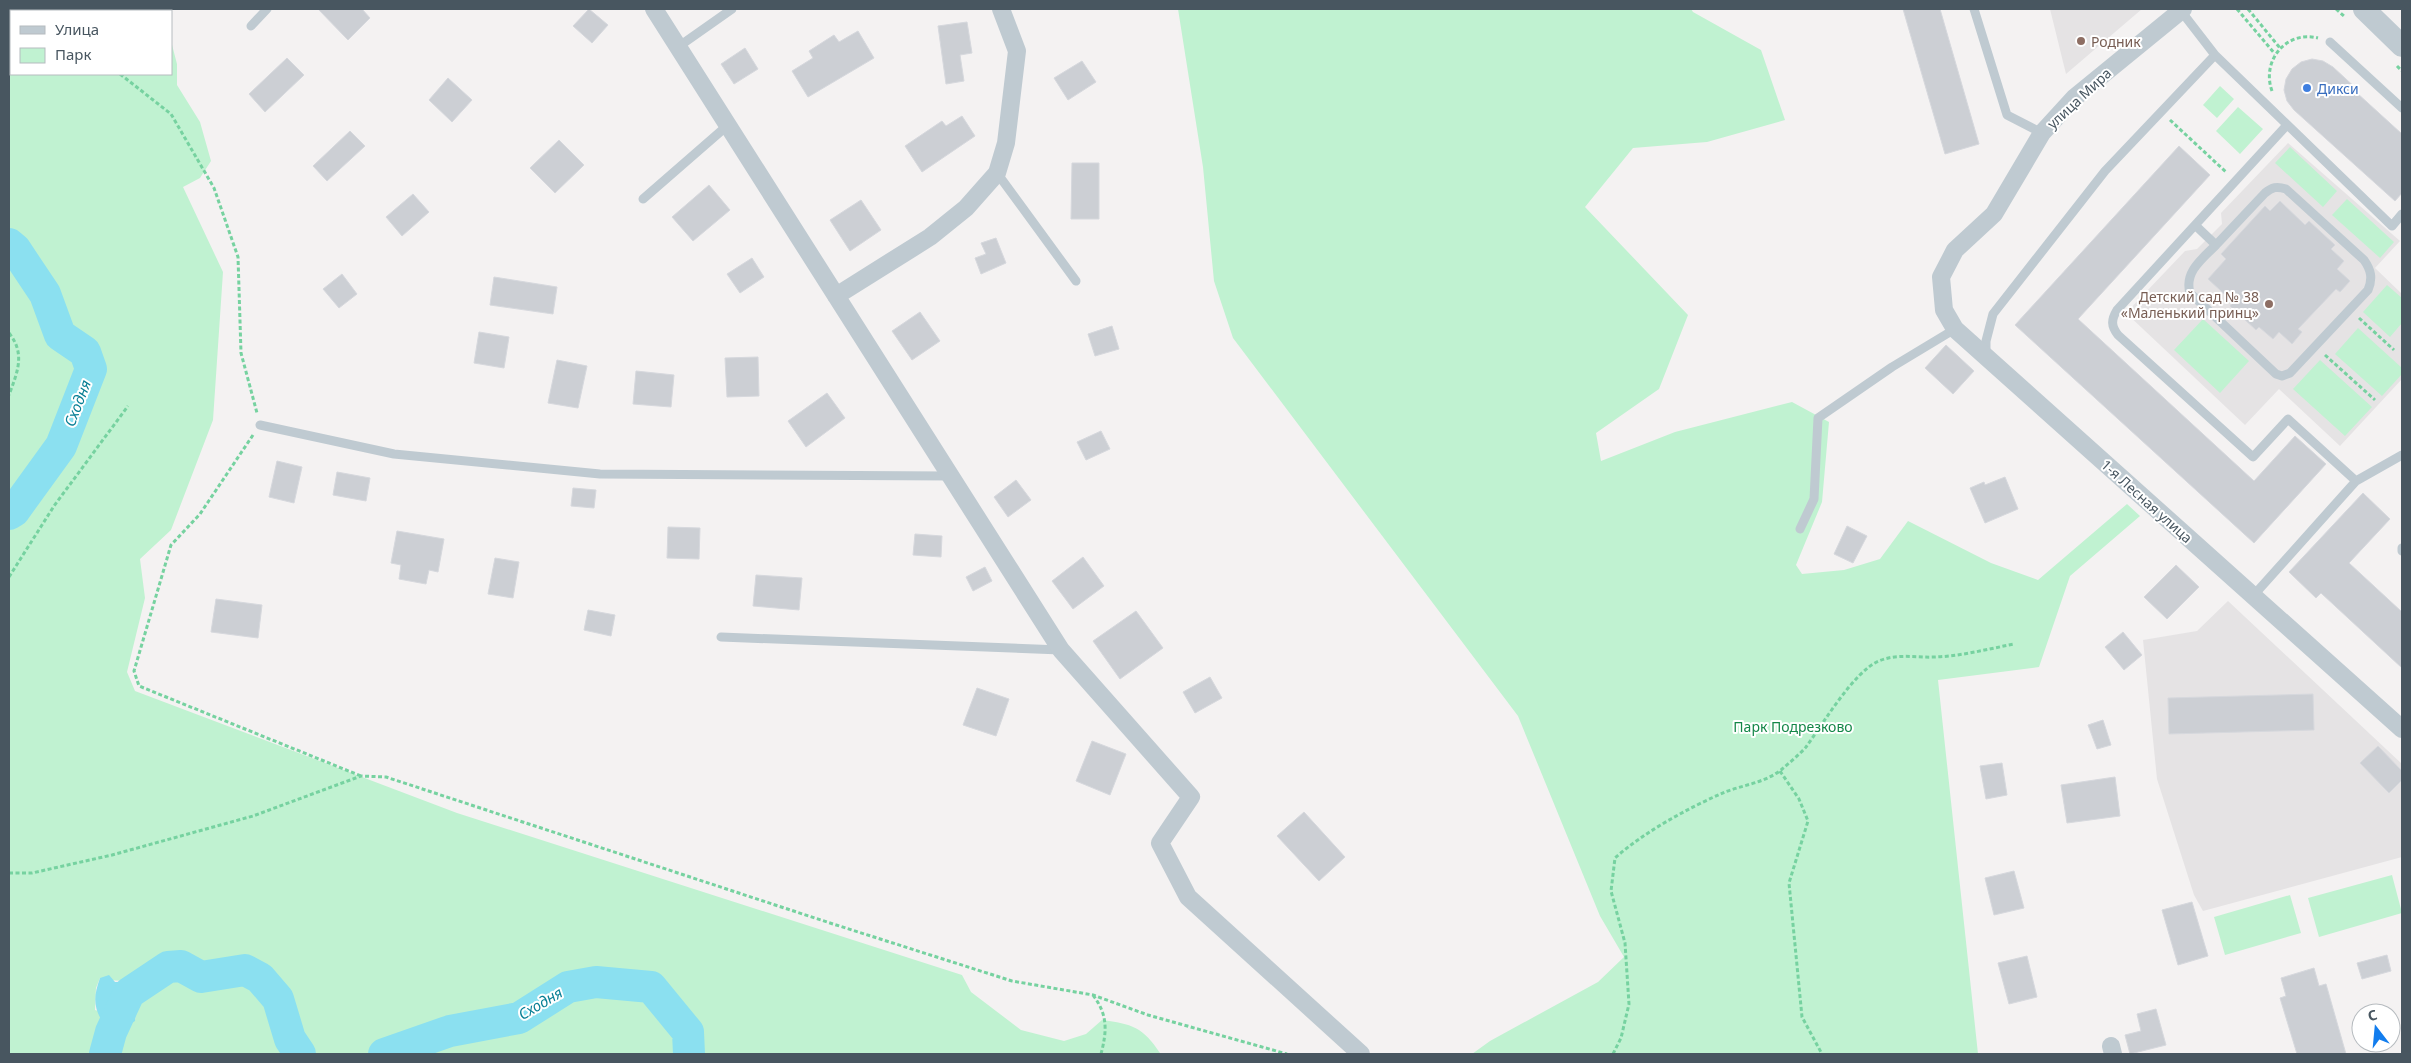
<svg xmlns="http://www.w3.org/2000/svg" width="2411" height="1063" viewBox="0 0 2411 1063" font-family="'Noto Sans',sans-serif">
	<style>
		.education { fill: #e5e3e4 }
		.green { fill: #c0f2d1; fill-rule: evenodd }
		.water { fill: #8be0f0 }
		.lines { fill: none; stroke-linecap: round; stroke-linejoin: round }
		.river { stroke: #8be0f0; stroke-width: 32 }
		.building { fill: #cccfd4; stroke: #d6d8dd }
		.path { stroke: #76d2a0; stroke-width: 3; stroke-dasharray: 4 2.5; stroke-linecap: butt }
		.service { stroke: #bfcad1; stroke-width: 9 }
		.minor { stroke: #bfcad1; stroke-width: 18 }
		.tertiary { stroke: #bfcad1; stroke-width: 22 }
		.education-dot { fill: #8d6e63; stroke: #fff; stroke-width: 2 }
		.shop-dot { fill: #3f7fe0; stroke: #fff; stroke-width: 2 }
		.labels { text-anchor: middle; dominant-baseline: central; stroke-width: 4; stroke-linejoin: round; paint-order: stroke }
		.education-label { font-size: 14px; fill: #785e54; stroke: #fff; text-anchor: start }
		.shop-label { font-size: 14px; fill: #366cbe; stroke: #fff; text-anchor: start }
		.street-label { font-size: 14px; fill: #485660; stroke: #fff }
		.park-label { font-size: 14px; fill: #148748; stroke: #fff }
		.water-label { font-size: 15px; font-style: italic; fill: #087f95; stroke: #fff }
	</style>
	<rect width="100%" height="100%" fill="#f4f2f2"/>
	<path class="education" d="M2050 9H2142L2066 74Z
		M2288 143 2400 241 2375 268 2402 294V379L2340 446 2279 389 2245 425 2126 313 2185 251 2197 249 2222 224 2221 213Z
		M2228 601 2402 764V857L2203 911 2194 895 2157 779 2143 640 2197 631Z"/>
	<path class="green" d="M9 9H102L107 11H11V74H171V41L177 64V85L200 122 211 161 200 178 183 187 223 272 213 420 171 530 140 559 145 598 127 672 135 691 457 813 962 975 971 992 1021 1030 1064 1041 1086 1034 1102 1020C1132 1024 1143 1027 1160 1053L1182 1054H9ZM163 963 156 983 146 988 140 997 136 1006 135 1021 95 1010 96 988 100 978C124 984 145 981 163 963Z
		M1178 9H1691L1693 12 1761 50 1785 120 1707 142 1633 148 1585 207 1688 315 1659 389 1596 433 1601 461 1675 432 1792 402 1829 422 1822 502 1796 565 1802 574 1844 570 1880 559 1908 521 1991 563 2038 580 2127 504 2140 516 2070 576 2039 667 1938 680 1978 1054H1472L1490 1041 1598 982 1624 957 1600 916 1518 716 1233 338 1214 281 1203 167Z
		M2220 86 2234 99 2217 118 2203 105Z
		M2238 107 2263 129 2240 154 2216 131Z
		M2290 147 2337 191 2323 207 2275 163Z
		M2347 199 2394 242 2380 258 2332 215Z
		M2387 285 2402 298V323L2390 337 2363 312Z
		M2203 319 2249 361 2220 393 2174 350Z
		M2358 328 2402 368V374L2382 396 2335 354Z
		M2320 360 2372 407 2345 436 2293 389Z
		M2392 875 2402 913 2319 937 2308 898Z
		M2290 895 2301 933 2225 955 2214 917Z"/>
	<path class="water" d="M170 961 175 969C152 986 137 990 135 1021L118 1032 107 1029C94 1010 92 1000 100 978L109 975 115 982C129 983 142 979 153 972 160 968 163 963 170 961Z"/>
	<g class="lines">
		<path class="river" d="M9 244 15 249 45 294 60 335 85 352 91 369 61 446 14 511 9 514
			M105 1054 111 1032 129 993 168 967 181 966 201 977 245 970 260 978 278 999 290 1039 300 1054
			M384 1054 450 1031 519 1018 568 987 596 982 651 987 688 1032 689 1054"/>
	</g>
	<path class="building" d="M318 9H362L370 18 348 40Z
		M589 9 608 25 592 43 573 26Z
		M1903 9H1940L1979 144 1945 154Z
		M967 22 972 53 960 55 964 81 946 84 938 26Z
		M858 31 874 58 808 97 792 71 813 58 809 51 834 35 839 42Z
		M745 48 758 69 734 84 721 64Z
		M287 58 304 75 265 112 249 94Z
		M2312 59 2323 61 2333 67 2359 91 2357 93 2402 134V193L2395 201 2294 110 2287 101 2284 90 2286 79 2292 69 2301 62Z
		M1082 61 1096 82 1068 100 1054 78Z
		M448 78 472 100 452 122 429 100Z
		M962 116 975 136 922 172 905 146 942 121 946 126Z
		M350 131 365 146 327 181 313 166Z
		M559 140 584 165 555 193 530 168Z
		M2179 146 2210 175 2078 319 2254 481 2295 436 2326 464 2254 543 2015 325Z
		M1072 163H1099V219H1071Z
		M709 185 730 210 693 241 672 217Z
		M413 194 429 212 402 236 386 217Z
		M861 200 881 230 850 251 830 220Z
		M2280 201 2305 225 2309 221 2335 245 2331 249 2344 261 2337 269 2350 281 2340 292 2336 289 2298 329 2302 332 2292 344 2279 332 2273 339 2259 327 2256 330 2230 306 2233 302 2208 279 2226 259 2221 254 2265 206 2270 211Z
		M996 238 1006 263 981 274 975 258 986 254 981 243Z
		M752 258 764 277 740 293 727 274Z
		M342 274 357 294 339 308 323 289Z
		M494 277 557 287 553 314 490 305Z
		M920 312 940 341 912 360 892 331Z
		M1112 326 1119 349 1095 356 1088 334Z
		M479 332 509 337 504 368 474 363Z
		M1946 345 1974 371 1953 394 1925 368Z
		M758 357 759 396 727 397 725 358Z
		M557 360 587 366 578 408 548 403Z
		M636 371 674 375 671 407 633 404Z
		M827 393 845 418 806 447 788 421Z
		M1101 431 1110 449 1086 460 1077 442Z
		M277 461 302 467 294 503 269 497Z
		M337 472 370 478 366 501 333 495Z
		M2005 477 2018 509 1985 523 1970 488 1984 482 1985 485Z
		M1016 480 1031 500 1008 517 994 497Z
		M573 488 596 490 594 508 571 506Z
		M2363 493 2390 519 2349 563 2402 612V668L2321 593 2316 598 2289 572Z
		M1847 526 1867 536 1853 563 1834 554Z
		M668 527 700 528 699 559 667 558Z
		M397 531 444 539 438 572 429 570 426 584 399 579 401 565 391 563Z
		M915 534 942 536 941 557 913 555Z
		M1083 557 1104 586 1073 609 1052 581Z
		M495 558 519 562 513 598 488 594Z
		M2176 565 2199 587 2167 619 2144 597Z
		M985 567 992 581 973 591 966 577Z
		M756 575 802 578 799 610 753 606Z
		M216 599 262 605 258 638 211 632Z
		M588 610 615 615 611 636 584 630Z
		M1136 611 1163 648 1120 679 1093 641Z
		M2123 632 2142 655 2124 670 2105 647Z
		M1210 677 1222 698 1195 713 1183 692Z
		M977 688 1009 699 996 736 963 725Z
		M2313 694 2314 730 2169 734 2168 698Z
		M2103 720 2111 745 2097 749 2088 725Z
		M1092 741 1126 754 1110 795 1076 781Z
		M2378 746 2402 771V780L2389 793 2360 763Z
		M2002 763 2007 795 1986 799 1980 766Z
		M2115 777 2120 816 2067 823 2061 785Z
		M1304 812 1345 857 1319 881 1277 836Z
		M2014 871 2024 908 1994 915 1985 878Z
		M2192 902 2208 956 2178 965 2162 910Z
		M2387 955 2391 971 2362 979 2357 963Z
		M2027 956 2037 997 2009 1004 1998 963Z
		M2314 968 2319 986 2326 984 2346 1054H2297L2280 998 2286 996 2281 978Z
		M2156 1009 2166 1045 2130 1054 2125 1035 2141 1031 2137 1014Z"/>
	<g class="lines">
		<path class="path" d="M2237 9 2275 54
			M2248 9 2280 48
			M2336 9 2345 17
			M113 11V9
			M2397 66 2402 71
			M120 74 171 114 214 188 238 257 241 353 257 413
			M2272 91C2261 61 2286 30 2318 38
			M2170 120 2226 172
			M2359 318 2394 350
			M9 333C26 354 17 373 9 395
			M2325 355 2375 400
			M253 435 200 514 171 545 134 671 139 686 361 776
			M9 577 54 506 128 406
			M1780 771 1799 799 1808 821 1789 883 1802 1017 1822 1054
			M9 873H32L112 855 253 816 361 776 386 777 830 923 1012 981 1093 995 1148 1015 1287 1054
			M1093 995C1108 1015 1107 1031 1101 1054
			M1613 1054 1621 1038 1629 1004 1625 943 1611 891 1615 858C1644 832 1688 808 1725 792 1743 785 1764 783 1781 770 1789 763 1799 755 1806 747 1823 724 1854 671 1879 661 1898 653 1916 658 1935 657 1962 656 1988 649 2014 644"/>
		<path class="service" d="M1974 9 2007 115 2042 133
			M2181 11 2215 55 2392 226 2402 214
			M251 26 267 9
			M2330 42 2402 108
			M678 47 732 9
			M997 173 1076 281
			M643 199 728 125
			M2195 225 2216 245 2265 193C2272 187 2277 186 2286 189L2364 260C2371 270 2373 278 2368 290L2290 373 2282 376 2276 374 2190 293C2184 272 2202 259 2216 245
			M1986 356V341L1993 314 2105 171 2215 55
			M260 425 394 454 600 474 950 476
			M2356 481 2402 455
			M1800 529 1814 499 1818 418 1892 367 1955 329
			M2402 548V551
			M2253 596 2356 481 2288 419 2253 457 2118 335C2111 326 2111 320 2117 310L2287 125
			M721 637 1061 650"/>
		<path class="minor" d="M654 9 1061 650 1191 797 1160 843 1188 897 1361 1054
			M2183 9 2074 98 2042 133 1994 214 1955 250 1941 277 1944 310 1955 329 2402 729
			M836 296 930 237 966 208 997 173 1006 143 1017 51 1001 9
			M2111 1046 2113 1054"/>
		<path class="tertiary" d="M2364 9 2402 46"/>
	</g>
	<g class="education-dot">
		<circle cx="2081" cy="41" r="5"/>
		<circle cx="2269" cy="304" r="5"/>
	</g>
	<circle class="shop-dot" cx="2307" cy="88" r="5"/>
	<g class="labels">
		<g class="education-label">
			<text x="2091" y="41">Родник</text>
			<text x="2259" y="296" text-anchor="end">Детский сад № 38<tspan x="2259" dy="16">«Маленький принц»</tspan></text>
		</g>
		<g class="shop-label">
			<text x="2317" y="88">Дикси</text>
		</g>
		<g class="street-label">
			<text transform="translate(2079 98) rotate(-43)">улица Мира</text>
			<text transform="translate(2147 501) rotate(42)">1-я Лесная улица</text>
		</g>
		<g class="park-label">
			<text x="1793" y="726">Парк Подрезково</text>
		</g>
		<g class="water-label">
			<text transform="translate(77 403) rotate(-69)">Сходня</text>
			<text transform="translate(540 1003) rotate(-31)">Сходня</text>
		</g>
	</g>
	<rect width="2411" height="1063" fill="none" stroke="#485660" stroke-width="20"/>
	<rect x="10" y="10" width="162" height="65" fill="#ffffff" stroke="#b6bbbf"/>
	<rect x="20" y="26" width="25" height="8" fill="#bfcad1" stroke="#b6bbbf"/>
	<text x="55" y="35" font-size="15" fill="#485660">Улица</text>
	<rect x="20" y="48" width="25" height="15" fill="#c0f2d1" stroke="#b6bbbf"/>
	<text x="55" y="60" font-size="15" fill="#485660">Парк</text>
	<g transform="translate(2376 1028) rotate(344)"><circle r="24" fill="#ffffff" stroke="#b6bbbf"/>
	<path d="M0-4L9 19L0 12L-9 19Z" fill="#127dee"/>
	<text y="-8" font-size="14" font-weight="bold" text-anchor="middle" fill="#485660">С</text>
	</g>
</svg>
